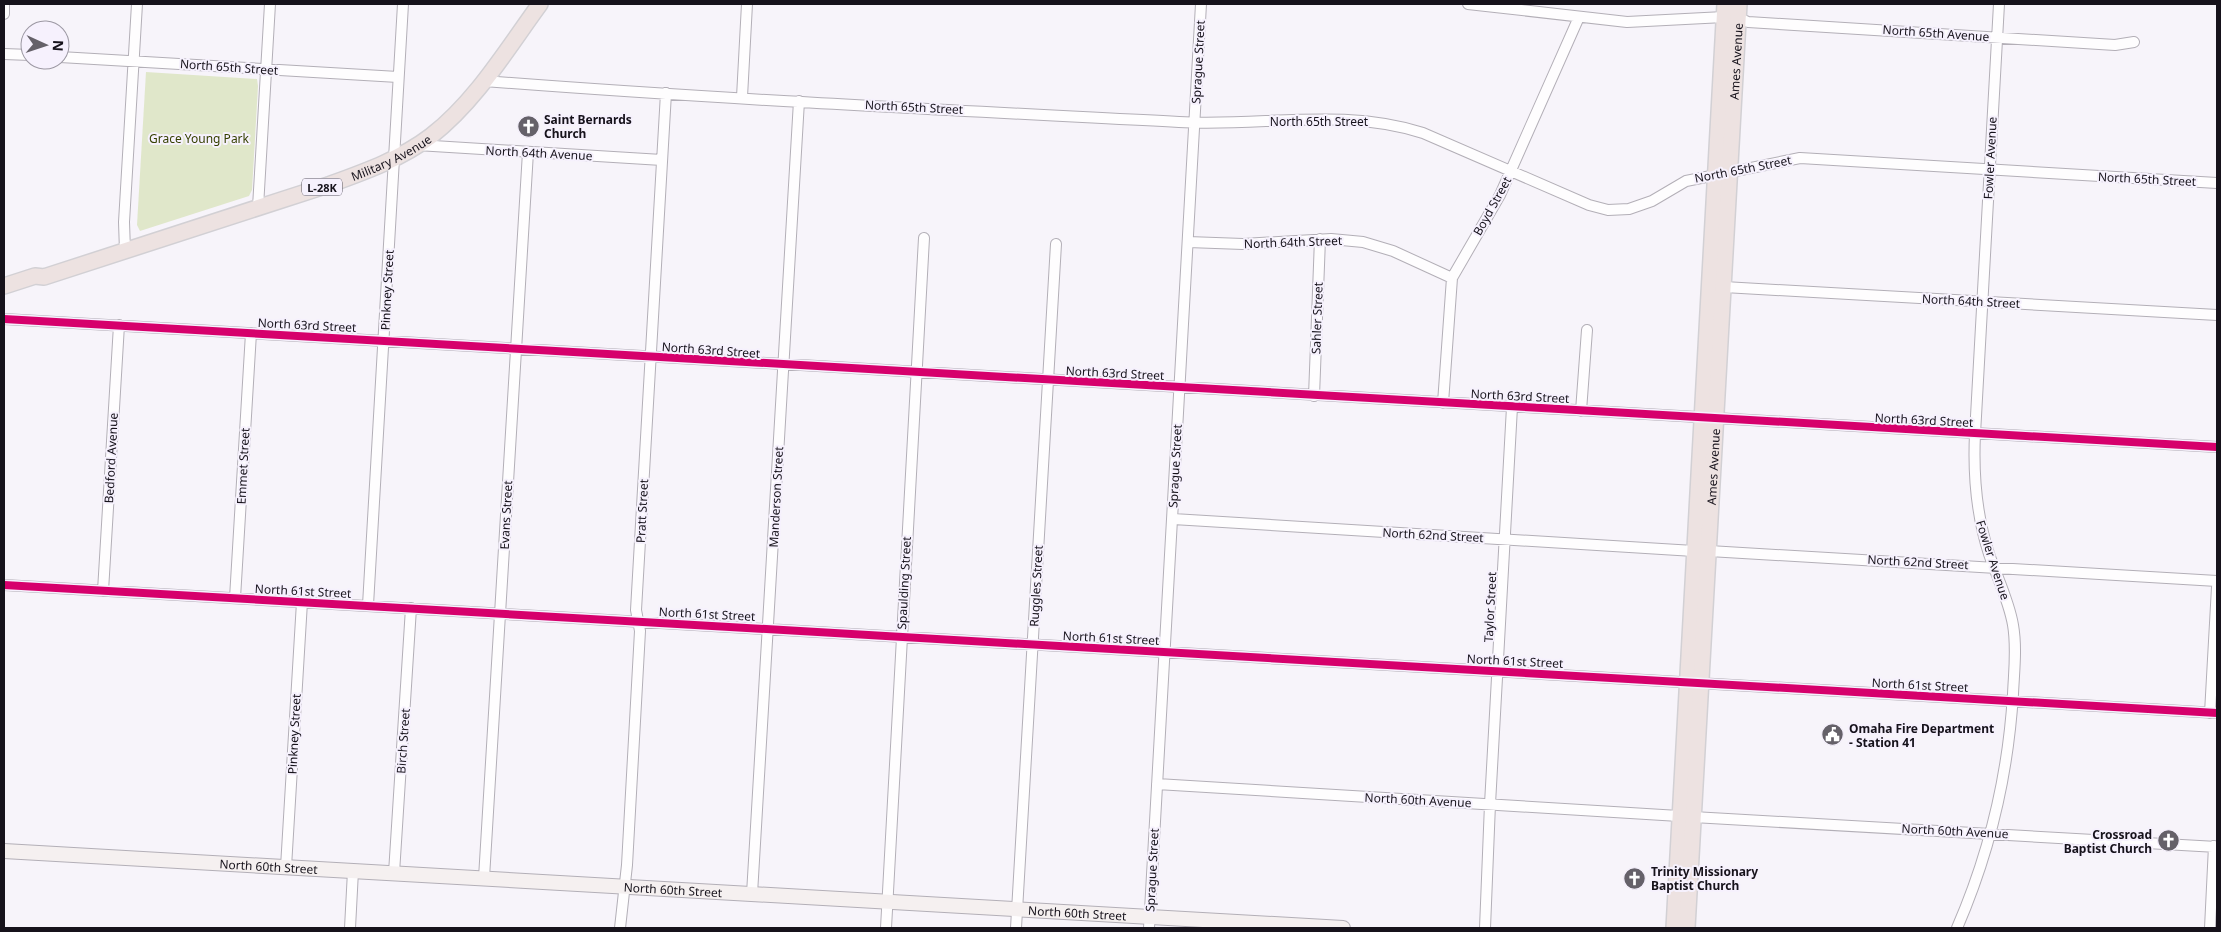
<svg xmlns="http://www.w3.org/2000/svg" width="2221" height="932" viewBox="0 0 2221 932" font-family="'Noto Sans',sans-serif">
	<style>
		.green { fill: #e0e7ca }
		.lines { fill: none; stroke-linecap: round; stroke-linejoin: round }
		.street-casing { stroke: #b3afb7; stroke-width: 12 }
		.secondary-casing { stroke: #b3afb7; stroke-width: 16 }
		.primary-casing { stroke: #d2d0d4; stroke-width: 18 }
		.street { stroke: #fefdfe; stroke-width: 10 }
		.secondary { stroke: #f5f0f0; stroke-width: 14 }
		.primary { stroke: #ede2e1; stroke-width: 15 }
		.cycleway-casing { stroke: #f6f1fd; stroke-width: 11 }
		.cycleway { stroke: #d6006c; stroke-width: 8 }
		.labels { text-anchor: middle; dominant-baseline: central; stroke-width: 4; stroke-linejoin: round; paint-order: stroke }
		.shield { fill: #f6f1fd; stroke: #59555f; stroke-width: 1 }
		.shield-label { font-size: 11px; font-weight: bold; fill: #16121b }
		.street-label { font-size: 12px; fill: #16121b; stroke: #f6f1fd }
		.poi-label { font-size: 12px; font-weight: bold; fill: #16121b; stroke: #f6f1fd; text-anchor: start }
		.park-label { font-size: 12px; fill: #354000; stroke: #f6f1fd }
	</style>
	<rect width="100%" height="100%" fill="#f7f4fa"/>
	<path class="green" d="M146 72 257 79 258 86 252 190 249 196 140 231 137 225Z"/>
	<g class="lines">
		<defs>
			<path id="street" d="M1468 4 1627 22 1724 17
				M4 14V4
				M1739 18 1748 22 2115 45 2134 42
				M4 54 30 55
				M60 57 398 77
				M484 81C715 99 947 110 1179 122 1262 127 1341 107 1423 133L1589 205 1608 210 1629 209 1652 201 1686 181 1800 158 2217 183
				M742 97 747 4
				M417 145 662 160
				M258 207 270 4
				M1188 242 1243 244 1331 239 1363 242 1393 251 1452 278
				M125 251 124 222 137 4
				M1724 287 2217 315
				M4 319 2217 447
				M1314 396 1320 239
				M1443 403 1452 278 1500 195 1579 17
				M1581 411 1587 330
				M1173 519 1694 551
				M1709 551 2217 581
				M4 585 2217 713
				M103 591 119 325
				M235 598 251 333
				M368 605 403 4
				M2210 713 2217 587
				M1157 784 1679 816
				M1693 817 2217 847
				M286 867 302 602
				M394 873 411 608
				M484 878 528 152
				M752 894 799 101
				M350 928 353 871
				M620 928 627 865 640 631 636 610 666 93
				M886 928 924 238
				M1016 928 1056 244
				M1149 928 1201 4
				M1485 928 1490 804 1512 407
				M1957 928C1990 852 2008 776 2013 694 2014 671 2017 648 2013 625 2009 601 1997 577 1989 554 1976 514 1973 476 1975 434L1999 4
				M2210 928 2214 846"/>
			<g id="secondary">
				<path id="s1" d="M4 851 1343 928"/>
			</g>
			<g id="primary">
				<path id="s2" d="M4 286 35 276 44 277 328 185C364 172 401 159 431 136 476 101 507 49 540 4"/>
				<path d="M1674 928 1725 4"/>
				<path id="s3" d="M1687 928 1739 4"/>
			</g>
		</defs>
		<use href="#street" class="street-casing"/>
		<use href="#secondary" class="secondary-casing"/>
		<use href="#primary" class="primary-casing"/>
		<use href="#street" class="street"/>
		<use href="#secondary" class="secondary"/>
		<use href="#primary" class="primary"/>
		<defs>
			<path id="cycleway" d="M4 319 2217 447
				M4 585 2217 713"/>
		</defs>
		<use href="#cycleway" class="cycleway-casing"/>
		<use href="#cycleway" class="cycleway"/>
	</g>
	<defs>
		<symbol id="church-disc" viewBox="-11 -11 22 22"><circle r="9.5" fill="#656169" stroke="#f6f1fd"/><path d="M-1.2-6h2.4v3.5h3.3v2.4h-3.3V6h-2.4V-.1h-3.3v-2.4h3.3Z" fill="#fff"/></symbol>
		<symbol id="civic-disc" viewBox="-11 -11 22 22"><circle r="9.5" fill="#656169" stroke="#f6f1fd"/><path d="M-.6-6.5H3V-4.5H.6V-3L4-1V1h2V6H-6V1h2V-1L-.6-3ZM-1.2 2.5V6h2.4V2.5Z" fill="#fff"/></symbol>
	</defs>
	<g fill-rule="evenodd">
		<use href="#church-disc" x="516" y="114" width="25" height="25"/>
		<use href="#civic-disc" x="1820" y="722" width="25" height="25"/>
		<use href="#church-disc" x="2156" y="828" width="25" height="25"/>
		<use href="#church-disc" x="1622" y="866" width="25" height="25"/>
	</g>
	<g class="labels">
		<rect class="shield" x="302" y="178.5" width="40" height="17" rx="4"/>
		<g class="shield-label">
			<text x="322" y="187">L-28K</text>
		</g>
		<g class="street-label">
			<text transform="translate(1936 33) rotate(4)">North 65th Avenue</text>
			<text transform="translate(1198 62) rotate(-87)">Sprague Street</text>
			<text stroke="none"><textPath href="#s3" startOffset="868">Ames Avenue</textPath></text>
			<text transform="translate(229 67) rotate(4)">North 65th Street</text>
			<text transform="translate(914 107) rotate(3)">North 65th Street</text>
			<text x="1319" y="121">North 65th Street</text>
			<text transform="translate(539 153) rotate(3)">North 64th Avenue</text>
			<text stroke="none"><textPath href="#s2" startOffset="409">Military Avenue</textPath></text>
			<text transform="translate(1990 158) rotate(-87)">Fowler Avenue</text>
			<text transform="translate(1743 169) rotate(-11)">North 65th Street</text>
			<text transform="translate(2147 179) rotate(3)">North 65th Street</text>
			<text transform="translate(1492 206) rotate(-61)">Boyd Street</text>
			<text transform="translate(1293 242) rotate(-2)">North 64th Street</text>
			<text transform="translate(387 290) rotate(-87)">Pinkney Street</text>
			<text transform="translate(1971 301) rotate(3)">North 64th Street</text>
			<text transform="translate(1317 318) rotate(-88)">Sahler Street</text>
			<text transform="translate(307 325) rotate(3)">North 63rd Street</text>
			<text transform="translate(711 350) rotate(4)">North 63rd Street</text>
			<text transform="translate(1115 373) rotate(3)">North 63rd Street</text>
			<text transform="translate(1520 396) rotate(3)">North 63rd Street</text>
			<text transform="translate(1924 420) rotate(3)">North 63rd Street</text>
			<text transform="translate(111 458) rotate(-87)">Bedford Avenue</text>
			<text transform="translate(243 466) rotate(-87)">Emmet Street</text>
			<text transform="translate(1175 466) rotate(-87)">Sprague Street</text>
			<text stroke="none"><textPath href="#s3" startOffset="462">Ames Avenue</textPath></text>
			<text transform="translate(776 497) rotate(-87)">Manderson Street</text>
			<text transform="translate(642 511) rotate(-87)">Pratt Street</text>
			<text transform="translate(506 515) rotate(-87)">Evans Street</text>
			<text transform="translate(1433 535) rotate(3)">North 62nd Street</text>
			<text transform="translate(1993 560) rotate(72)">Fowler Avenue</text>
			<text transform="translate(1918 562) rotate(3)">North 62nd Street</text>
			<text transform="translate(904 583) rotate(-87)">Spaulding Street</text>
			<text transform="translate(1036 586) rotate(-87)">Ruggles Street</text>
			<text transform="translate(303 591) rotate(3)">North 61st Street</text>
			<text transform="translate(1490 607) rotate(-87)">Taylor Street</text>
			<text transform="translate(707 614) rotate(3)">North 61st Street</text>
			<text transform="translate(1111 638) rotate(3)">North 61st Street</text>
			<text transform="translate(1515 661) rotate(3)">North 61st Street</text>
			<text transform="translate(1920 685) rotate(3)">North 61st Street</text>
			<text transform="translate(294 734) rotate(-87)">Pinkney Street</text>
			<text transform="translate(403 741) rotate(-86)">Birch Street</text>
			<text transform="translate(1418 800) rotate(3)">North 60th Avenue</text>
			<text transform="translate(1955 831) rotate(3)">North 60th Avenue</text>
			<text stroke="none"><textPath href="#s1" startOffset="265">North 60th Street</textPath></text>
			<text transform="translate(1152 870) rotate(-87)">Sprague Street</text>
			<text stroke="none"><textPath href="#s1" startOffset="670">North 60th Street</textPath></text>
			<text stroke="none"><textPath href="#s1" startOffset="1075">North 60th Street</textPath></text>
		</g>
		<g class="poi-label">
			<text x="544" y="119">Saint Bernards<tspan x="544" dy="14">Church</tspan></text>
			<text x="1849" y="728">Omaha Fire Department<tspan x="1849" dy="14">- Station 41</tspan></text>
			<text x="2152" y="834" text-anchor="end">Crossroad<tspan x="2152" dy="14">Baptist Church</tspan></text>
			<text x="1651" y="871">Trinity Missionary<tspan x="1651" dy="14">Baptist Church</tspan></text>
		</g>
		<g class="park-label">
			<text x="199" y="138">Grace Young Park</text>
		</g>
	</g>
	<rect width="2221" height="932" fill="none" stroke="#16121b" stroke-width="10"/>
	<g transform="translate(45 45) rotate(93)"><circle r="24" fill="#f6f1fd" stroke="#9c98a3"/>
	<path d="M0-4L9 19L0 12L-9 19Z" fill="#656169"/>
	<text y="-8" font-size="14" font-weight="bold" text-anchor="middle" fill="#16121b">N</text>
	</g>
</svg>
